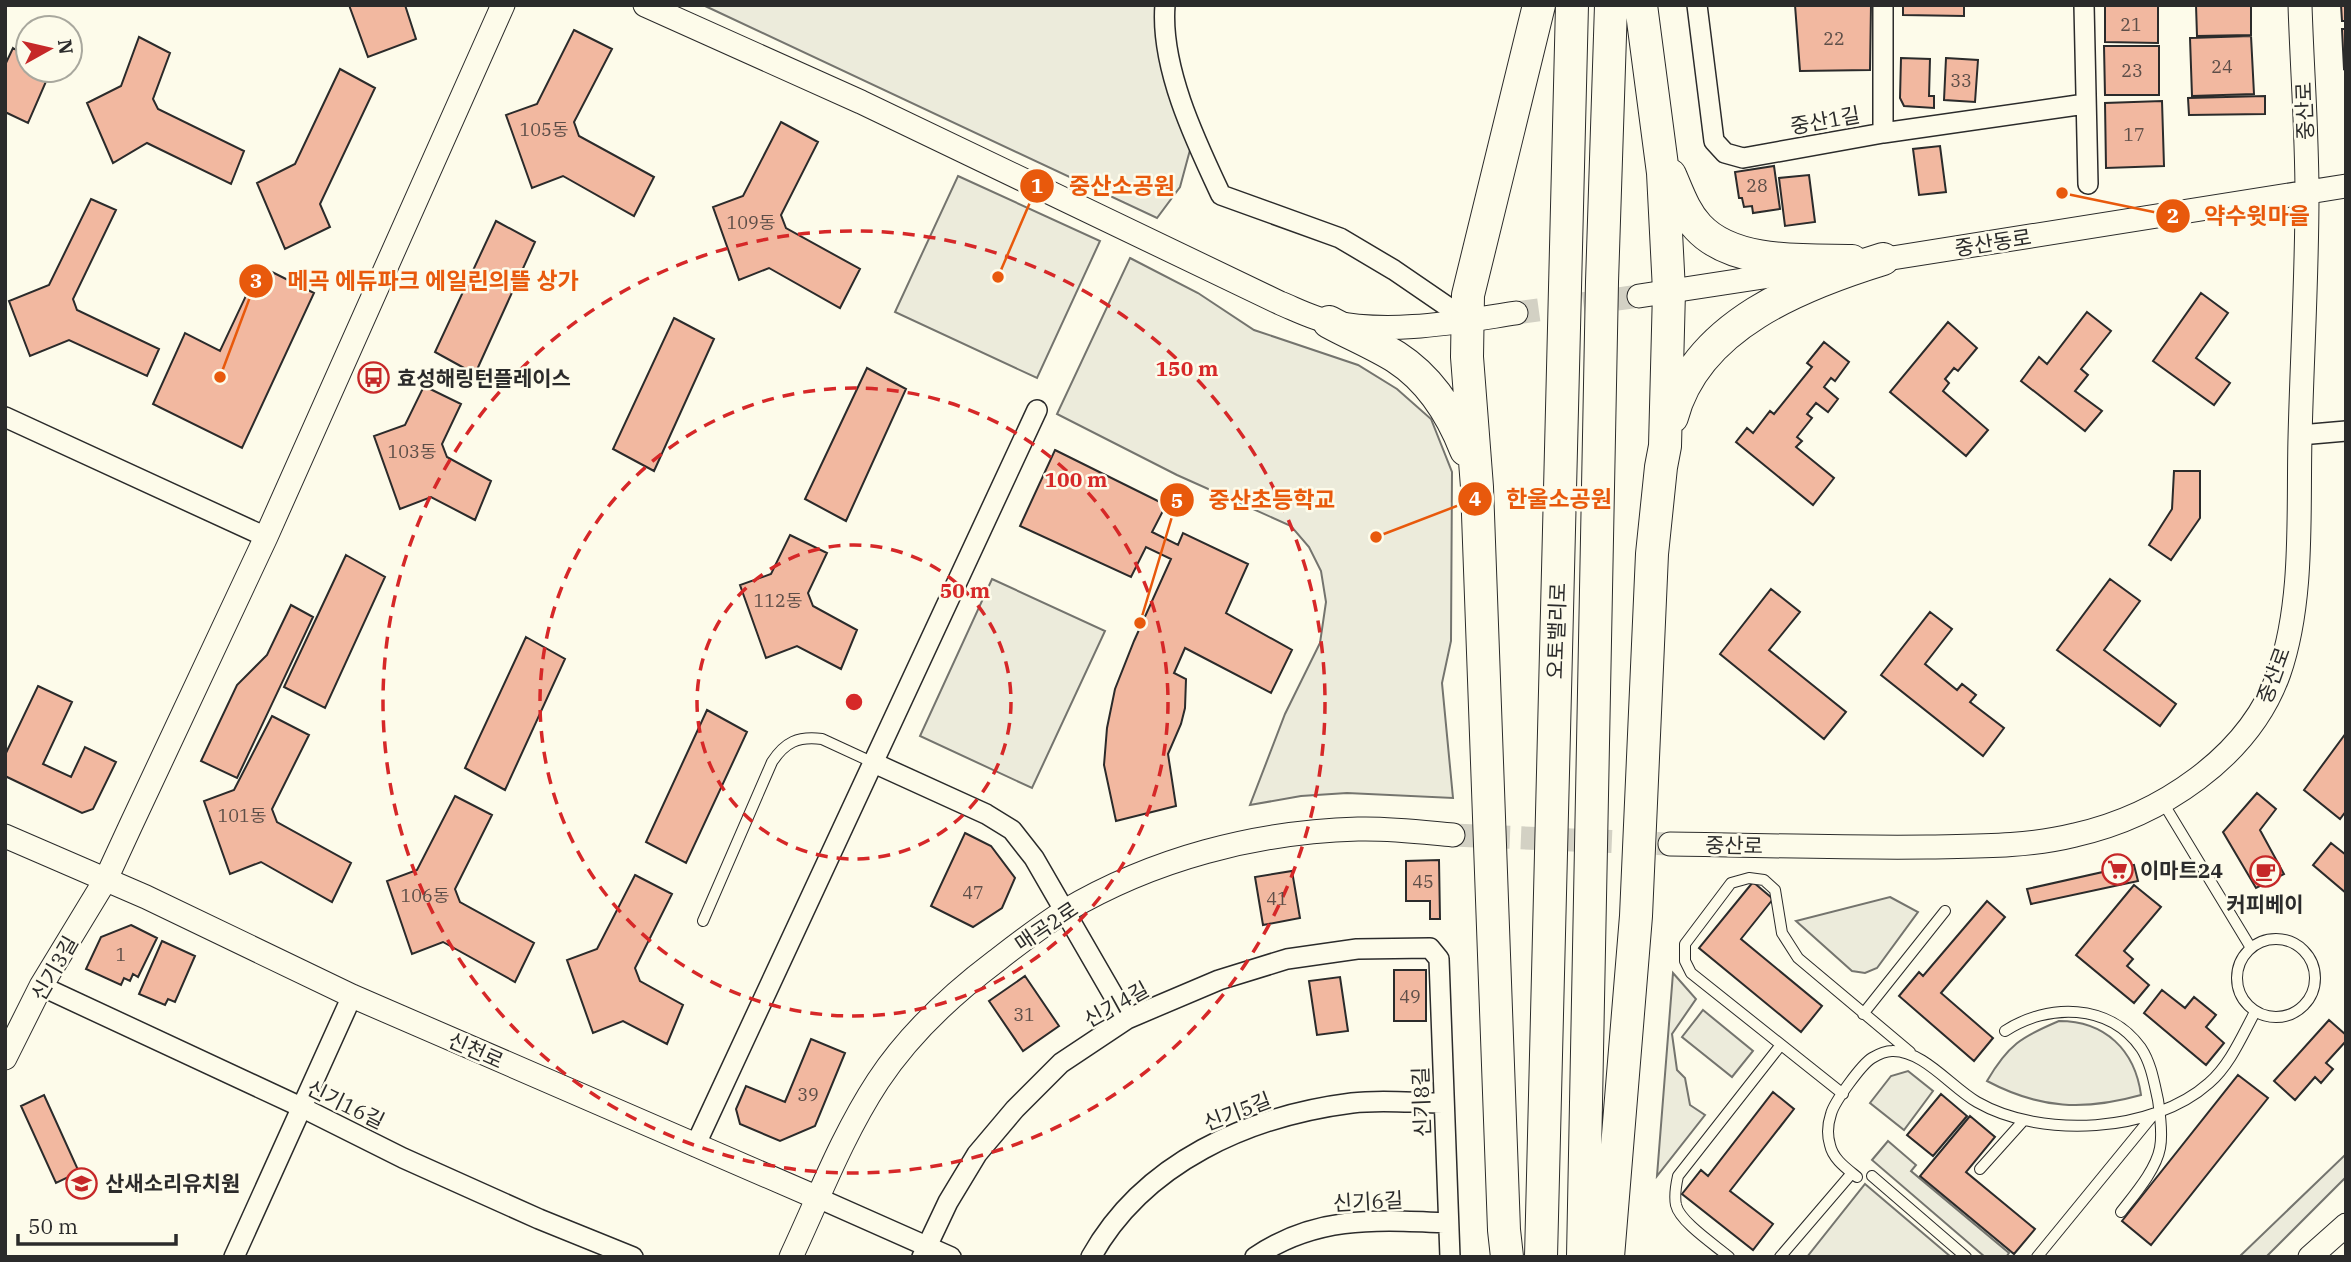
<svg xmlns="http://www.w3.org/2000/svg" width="2351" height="1262" viewBox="0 0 2351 1262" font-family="'IBM Plex Serif','Noto Sans KR',serif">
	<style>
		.green { fill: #ecebdb; stroke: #74746e; stroke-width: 2 }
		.building { fill: #f2b8a0; stroke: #2b2b2b; stroke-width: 2 }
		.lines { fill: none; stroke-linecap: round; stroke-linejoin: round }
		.tertiary-tunnel { stroke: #d3d1c4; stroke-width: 23; stroke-dasharray: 23 11; stroke-linecap: butt }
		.service-casing { stroke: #2b2b2b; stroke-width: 12 }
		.minor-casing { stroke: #2b2b2b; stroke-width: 22 }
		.tertiary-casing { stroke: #2b2b2b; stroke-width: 25 }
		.trunk-casing { stroke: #2b2b2b; stroke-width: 34 }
		.service { stroke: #fdfbea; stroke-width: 10 }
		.minor { stroke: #fdfbea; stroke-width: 19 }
		.tertiary { stroke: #fdfbea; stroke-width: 23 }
		.trunk { stroke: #fdfbea; stroke-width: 32 }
		.ring { fill: none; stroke: #d62828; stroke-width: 3.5; stroke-dasharray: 12 9 }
		.labels { text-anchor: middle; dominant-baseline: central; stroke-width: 5; stroke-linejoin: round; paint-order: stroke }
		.number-label { font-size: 18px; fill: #5d4e48 }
		.street-label { font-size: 21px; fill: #2b2b2b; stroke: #fdfbea }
		.poi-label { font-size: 21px; font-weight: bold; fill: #2b2b2b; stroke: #fdfbea; text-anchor: start }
		.centre { fill: #d62828; stroke: #fdfbea; stroke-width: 3.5 }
		.ring-label { font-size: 21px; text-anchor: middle; font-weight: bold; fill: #d62828; stroke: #fdfbea; stroke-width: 5; stroke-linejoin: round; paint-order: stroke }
		.leader { fill: none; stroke: #e8590c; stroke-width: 2.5 }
		.callout-dot { fill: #e8590c; stroke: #fdfbea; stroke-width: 2.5 }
		.mark-label { font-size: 21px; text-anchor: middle; font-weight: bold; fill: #fff }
		.callout-label { font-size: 23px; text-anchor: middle; font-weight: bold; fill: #e8590c; stroke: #fdfbea; stroke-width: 5; stroke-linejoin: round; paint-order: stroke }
	</style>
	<rect width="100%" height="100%" fill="#fdfbea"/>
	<path class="green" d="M703 5H1157L1190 150 1180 187 1157 218Z
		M958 176 1100 241 1037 378 895 312Z
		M1130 258 1198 293 1254 330 1358 365 1397 389 1431 419 1452 472 1451 641 1442 683 1453 798 1347 793 1301 796 1250 805 1285 714 1320 643 1326 602 1321 571 1309 547 1291 526 1177 475 1057 414Z
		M992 579 1105 631 1032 788 920 736Z
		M1890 897 1918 912 1877 968 1865 973 1852 971 1796 921Z
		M1673 973 1696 999 1672 1034 1677 1070 1685 1078 1690 1105 1705 1115 1657 1176Z
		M1703 1010 1753 1051 1732 1077 1682 1037Z
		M2059 1021C2105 1021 2135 1050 2141 1095 2084 1111 2040 1109 1987 1081 2008 1045 2021 1037 2059 1021Z
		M1908 1071 1933 1091 1904 1130 1870 1103 1891 1076Z
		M1888 1141 1916 1165 1911 1171 2009 1253 2006 1257H1985L1872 1160Z
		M2346 1154V1177L2266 1257H2239Z
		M1865 1184 1951 1257H1807Z"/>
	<path class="building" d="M349 5H405L416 39 368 57Z
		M1795 5H1871L1870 70 1800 71Z
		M1903 5H1964V16L1903 15Z
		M2105 5H2158V43L2105 42Z
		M2196 5H2251V35L2197 36Z
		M2341 5H2346V21H2342Z
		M2342 29H2346V68L2344 69Z
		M574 30 612 49 574 122 579 136 654 177 634 216 563 176 532 188 506 115 537 104Z
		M2251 36 2254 94 2192 96 2190 38Z
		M139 37 170 53 153 99 158 109 244 151 231 184 147 143 113 163 87 103 121 86Z
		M2104 46H2159V95H2105Z
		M13 48 26 56 28 51V70H51L28 123 5 112V65Z
		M1901 58 1930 59 1929 96H1934V108L1904 106 1900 98Z
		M1946 58 1978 60 1975 102 1944 100Z
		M340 69 375 88 320 204 330 227 285 249 257 183 295 164Z
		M2265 96V114L2189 115 2188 98Z
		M2162 101 2164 166 2106 168 2105 103Z
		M781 122 818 142 781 215 786 228 860 269 840 308 769 268 739 280 713 207 743 196Z
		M1940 146 1946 192 1919 195 1913 149Z
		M1774 166 1780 209 1753 213 1752 206 1744 207 1742 198H1739L1735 172Z
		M1809 175 1815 222 1785 226 1779 178Z
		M91 199 116 210 73 299 77 310 159 349 147 376 69 340 30 356 9 301 49 285Z
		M496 221 535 242 475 374 435 352Z
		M260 266 314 293 242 448 153 404 185 333 220 351Z
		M2201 293 2228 313 2196 358 2230 383 2214 405 2153 361Z
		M2087 312 2111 331 2081 369 2088 375 2075 391 2102 411 2085 431 2021 381 2039 357 2047 364Z
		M674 318 714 339 654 471 613 449Z
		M1948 322 1977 348 1958 371 1954 368 1945 379 1949 383 1943 391 1988 430 1966 456 1890 392Z
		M1824 342 1849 362 1835 381 1831 378 1824 387 1838 399 1828 412 1816 403 1807 414 1812 418 1797 437 1802 441 1796 447 1834 478 1813 505 1736 442 1747 428 1753 433 1770 411 1774 414 1812 367 1807 363Z
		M867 368 906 389 846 521 805 499Z
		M424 386 461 404 442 444 447 457 491 481 475 520 431 497 400 509 374 436 405 425Z
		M1055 450 1166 505 1152 532 1178 545 1183 533 1248 564 1226 613 1292 650 1271 693 1185 648 1174 673 1186 679 1185 708 1181 724 1168 754 1176 806 1116 821 1104 765 1107 728 1115 689 1134 641 1171 559 1146 547 1131 577 1020 526Z
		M2174 471H2200V518L2171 560 2149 545 2172 509Z
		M790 535 827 553 808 593 813 606 857 630 841 669 797 646 766 658 740 585 771 574Z
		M346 555 385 577 325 708 284 687Z
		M2110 579 2140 601 2104 650 2176 704 2160 726 2057 650Z
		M1771 589 1800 612 1769 650 1846 712 1824 739 1720 654Z
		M291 605 313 617 237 778 201 761 237 685 267 655Z
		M1930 612 1952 629 1925 664 1957 690 1962 684 1976 695 1970 702 2004 728 1983 756 1881 675Z
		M526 637 565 659 505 790 465 768Z
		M38 686 72 702 43 764 71 777 85 747 116 762 93 809 82 813 5 776V755Z
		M707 710 747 732 686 863 646 842Z
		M272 716 309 735 272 809 277 822 351 863 332 902 261 862 230 874 204 801 234 790Z
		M2346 733V811L2340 819 2304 790Z
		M2257 793 2276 809 2260 830 2284 874 2256 888 2223 832Z
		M455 796 492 815 455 889 460 902 534 943 515 982 443 942 412 954 387 881 417 870Z
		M965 833 991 846 1015 878 1002 908 973 927 931 906Z
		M2331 843 2346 855V893L2313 865Z
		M1439 860 1440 919H1430V901H1406V861Z
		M2134 865 2138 881 2031 904 2027 889Z
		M1292 871 1300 918 1263 925 1255 877Z
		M635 875 672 894 635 968 640 981 683 1005 667 1044 623 1021 593 1033 567 960 597 949Z
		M1753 882 1773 899 1741 939 1822 1006 1801 1032 1699 948Z
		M2134 885 2161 907 2124 951 2133 959 2127 966 2149 985 2134 1003 2076 955Z
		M1987 901 2005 917 1941 993 1993 1038 1974 1061 1899 996 1919 972 1923 976Z
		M131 925 157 938 138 977 133 974 130 981 124 978 121 985 86 969 101 937Z
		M162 941 195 956 175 1002 168 999 165 1005 139 994Z
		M1394 970H1426V1021H1394Z
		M1025 976 1059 1026 1023 1051 989 1001Z
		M1340 977 1348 1031 1317 1035 1309 981Z
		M2162 990 2185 1008 2194 997 2216 1015 2206 1027 2224 1043 2206 1065 2144 1013Z
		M2329 1020 2346 1035V1041L2326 1063 2333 1069 2321 1083 2315 1077 2295 1100 2274 1081Z
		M811 1039 845 1053 815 1126 780 1141 740 1124 736 1109 746 1086 785 1102Z
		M2238 1075 2268 1098 2151 1245 2122 1221Z
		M1773 1092 1794 1109 1730 1191 1773 1224 1753 1250 1682 1194 1701 1170 1708 1176Z
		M1941 1094 1967 1116 1933 1156 1907 1135Z
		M44 1095 79 1172 56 1183 21 1106Z
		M1970 1116 1995 1137 1966 1172 2035 1229 2014 1254 1920 1176Z"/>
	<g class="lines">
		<path class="tertiary-tunnel" d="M1516 313 1639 296
			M1453 835 1670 844"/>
		<defs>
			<path id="service" d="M2162 801 2251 948
				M703 921 772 762C785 742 798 736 822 739L874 763
				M2237 978a39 39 0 1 1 78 0a39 39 0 1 1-78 0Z
				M1863 1014 1945 911
				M2005 1031C2048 1003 2109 1003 2141 1048 2151 1063 2154 1082 2158 1100 2160 1114 2163 1133 2160 1148 2156 1170 2134 1195 2121 1212
				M1843 1094 1691 973 1685 961V944L1731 883 1749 878 1764 880 1775 890 1782 933 1798 958 1910 1052
				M1980 1169 2024 1120
				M1872 1176 1966 1257
				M1857 1177C1846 1168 1833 1159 1830 1145 1827 1135 1828 1123 1831 1114 1834 1102 1862 1064 1872 1058 1877 1055 1886 1051 1892 1051 1923 1050 1951 1087 1977 1102 2041 1139 2153 1133 2209 1083 2230 1065 2242 1036 2255 1012
				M1729 1257C1715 1245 1680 1222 1676 1205 1674 1195 1676 1185 1678 1176L1780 1046
				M1780 1257 1852 1173
				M2037 1257 2154 1114"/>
			<path id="minor" d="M1165 5C1160 67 1195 140 1221 195L1340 238 1394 270 1467 320
				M1697 5 1714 141 1725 153 1743 158 1883 133 2085 104
				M1883 5V133
				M2084 5 2088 184
				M5 417 266 537
				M2300 435 2346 431
				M874 763 986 814 1012 830 1034 858 1127 1019
				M41 986 303 1108 403 1158 539 1219 633 1257
				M695 1146 1037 410
				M818 1198 951 1257
				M234 1257 352 996
				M922 1257 948 1202 977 1154 1015 1109 1061 1063 1127 1019 1219 980 1287 959 1357 949 1430 948 1439 959 1450 1257
				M1091 1257C1144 1162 1249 1116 1352 1103 1382 1099 1413 1103 1443 1103
				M1255 1257C1317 1215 1378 1220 1448 1223"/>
			<path id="tertiary" d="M645 5 861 102 1280 303C1297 310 1314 319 1331 322 1392 335 1456 322 1516 313
				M1867 262 2346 186
				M1639 296 1809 270
				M5 836 146 897 352 996 818 1198
				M1670 844C1755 845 1841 848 1927 847 1975 846 2027 847 2075 835 2159 816 2249 758 2279 673 2304 601 2298 513 2300 438 2302 357 2307 276 2307 195 2307 132 2302 68 2300 5
				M5 1058 41 986 106 879 130 827 266 537 503 5
				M791 1257C819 1197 842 1136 878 1081 909 1034 951 995 996 961 1018 944 1041 926 1065 911 1153 859 1255 832 1358 829 1390 828 1421 832 1453 835
				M2310 1257 2346 1225"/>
			<path id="trunk" d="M1670 175C1678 193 1684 212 1698 227 1733 265 1804 260 1852 261
				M1329 322C1351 334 1375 344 1396 357 1430 379 1452 414 1466 450
				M1672 417C1696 325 1802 284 1883 259
				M1507 1257 1504 1230 1477 487 1467 357 1468 295 1539 5
				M1541 1257 1572 5
				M1583 1257 1602 282 1611 5
				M1608 1257 1636 916 1652 554 1661 467 1665 446 1669 291 1663 173 1641 5"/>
		</defs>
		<use href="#service" class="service-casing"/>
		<use href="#minor" class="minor-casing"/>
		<use href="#tertiary" class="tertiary-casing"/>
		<use href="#trunk" class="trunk-casing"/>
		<use href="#service" class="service"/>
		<use href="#minor" class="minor"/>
		<use href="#tertiary" class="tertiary"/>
		<use href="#trunk" class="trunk"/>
	</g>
	<g class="ring">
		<circle cx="854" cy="702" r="157"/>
		<circle cx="854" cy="702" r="314"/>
		<circle cx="854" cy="702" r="471"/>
	</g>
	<defs>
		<symbol id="bus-ring" viewBox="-11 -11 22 22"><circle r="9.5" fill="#fdfbea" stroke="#c62828" stroke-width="1.5"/><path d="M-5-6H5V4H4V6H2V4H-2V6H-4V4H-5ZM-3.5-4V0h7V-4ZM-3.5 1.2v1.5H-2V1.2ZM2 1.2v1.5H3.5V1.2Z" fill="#c62828"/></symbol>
		<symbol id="supermarket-ring" viewBox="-11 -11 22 22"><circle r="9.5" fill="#fdfbea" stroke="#c62828" stroke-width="1.5"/><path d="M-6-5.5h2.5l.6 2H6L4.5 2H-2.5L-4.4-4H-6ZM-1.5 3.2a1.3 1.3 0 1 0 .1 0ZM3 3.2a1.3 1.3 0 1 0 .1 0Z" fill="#c62828"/></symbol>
		<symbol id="cafe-ring" viewBox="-11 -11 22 22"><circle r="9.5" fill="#fdfbea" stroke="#c62828" stroke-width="1.5"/><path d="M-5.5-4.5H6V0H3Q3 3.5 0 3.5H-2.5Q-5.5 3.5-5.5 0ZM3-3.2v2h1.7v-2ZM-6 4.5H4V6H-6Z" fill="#c62828"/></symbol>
		<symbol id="school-ring" viewBox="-11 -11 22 22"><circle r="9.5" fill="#fdfbea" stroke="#c62828" stroke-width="1.5"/><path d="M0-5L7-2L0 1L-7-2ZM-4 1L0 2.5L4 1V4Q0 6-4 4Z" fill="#c62828"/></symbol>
	</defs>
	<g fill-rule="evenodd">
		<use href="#bus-ring" x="356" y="360" width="35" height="35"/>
		<use href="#supermarket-ring" x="2100" y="852" width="35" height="35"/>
		<use href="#cafe-ring" x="2248" y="854" width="35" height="35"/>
		<use href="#school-ring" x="64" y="1166" width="35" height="35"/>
	</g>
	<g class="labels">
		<g class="number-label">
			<text x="2131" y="24">21</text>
			<text x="1834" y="38">22</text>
			<text x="2222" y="66">24</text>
			<text x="2132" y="70">23</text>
			<text x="1961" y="80">33</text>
			<text x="544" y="129">105동</text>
			<text x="2134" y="134">17</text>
			<text x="1757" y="185">28</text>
			<text x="751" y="222">109동</text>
			<text x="412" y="451">103동</text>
			<text x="778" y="600">112동</text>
			<text x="242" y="815">101동</text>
			<text x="1423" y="881">45</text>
			<text x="973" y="892">47</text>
			<text x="425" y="895">106동</text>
			<text x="1277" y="898">41</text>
			<text x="121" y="954">1</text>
			<text x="1410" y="996">49</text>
			<text x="1024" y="1014">31</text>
			<text x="808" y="1094">39</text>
		</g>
		<g class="street-label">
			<text transform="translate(2304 111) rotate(-92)">중산로</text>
			<text transform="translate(1825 120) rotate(-10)">중산1길</text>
			<text transform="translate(1993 242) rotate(-9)">중산동로</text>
			<text transform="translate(1556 631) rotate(-88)">오토밸리로</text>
			<text transform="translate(2273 675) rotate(-70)">중산로</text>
			<text transform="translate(1734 845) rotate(1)">중산로</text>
			<text transform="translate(1046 926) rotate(-34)">매곡2로</text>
			<text transform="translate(54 968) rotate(-60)">신기3길</text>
			<text transform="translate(1116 1004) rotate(-29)">신기4길</text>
			<text transform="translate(476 1050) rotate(24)">신천로</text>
			<text transform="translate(1421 1102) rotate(-92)">신기8길</text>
			<text transform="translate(346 1104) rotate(26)">신기16길</text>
			<text transform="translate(1237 1111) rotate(-21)">신기5길</text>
			<text transform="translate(1368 1201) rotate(-3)">신기6길</text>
		</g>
		<g class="poi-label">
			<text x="397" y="378">효성해링턴플레이스</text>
			<text x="2140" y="870">이마트24</text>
			<text x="2265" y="904" text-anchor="middle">커피베이</text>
			<text x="105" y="1183">산새소리유치원</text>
		</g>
	</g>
	<circle cx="854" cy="702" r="10" class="centre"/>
	<g class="ring-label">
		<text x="1187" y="376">150 m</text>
		<text x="1076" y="487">100 m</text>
		<text x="965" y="598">50 m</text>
	</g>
	<path class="leader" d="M998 277L1037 186M2062 193L2173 216M220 377L256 281M1376 537L1475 499M1140 623L1177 500"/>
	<g class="callout-dot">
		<circle cx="998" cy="277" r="7"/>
		<circle cx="2062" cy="193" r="7"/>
		<circle cx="220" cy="377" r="7"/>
		<circle cx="1376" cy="537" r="7"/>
		<circle cx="1140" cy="623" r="7"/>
		<circle cx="1037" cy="186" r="18"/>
		<circle cx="2173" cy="216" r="18"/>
		<circle cx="256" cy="281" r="18"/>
		<circle cx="1475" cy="499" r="18"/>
		<circle cx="1177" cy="500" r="18"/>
	</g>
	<g class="mark-label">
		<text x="1037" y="193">1</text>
		<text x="2173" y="223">2</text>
		<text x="256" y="288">3</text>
		<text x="1475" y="506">4</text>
		<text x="1177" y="508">5</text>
	</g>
	<g class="callout-label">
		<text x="1122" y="194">중산소공원</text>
		<text x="2257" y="224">약수윗마을</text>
		<text x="433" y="289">메곡 에듀파크 에일린의뜰 상가</text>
		<text x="1559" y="507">한울소공원</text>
		<text x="1272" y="508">중산초등학교</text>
	</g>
	<rect width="2351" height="1262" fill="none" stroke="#2b2b2b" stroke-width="14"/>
	<g transform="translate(49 49) rotate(82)"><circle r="33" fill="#fdfbea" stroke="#a9a89e" stroke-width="2"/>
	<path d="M0-5L12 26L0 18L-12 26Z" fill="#c62828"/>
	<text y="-10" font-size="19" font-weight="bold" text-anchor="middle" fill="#2b2b2b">N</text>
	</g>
	<path d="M18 1234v10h158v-10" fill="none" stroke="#2b2b2b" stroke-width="3.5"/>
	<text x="28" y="1234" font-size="21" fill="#2b2b2b" stroke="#fdfbea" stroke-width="5" paint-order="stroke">50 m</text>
</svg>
